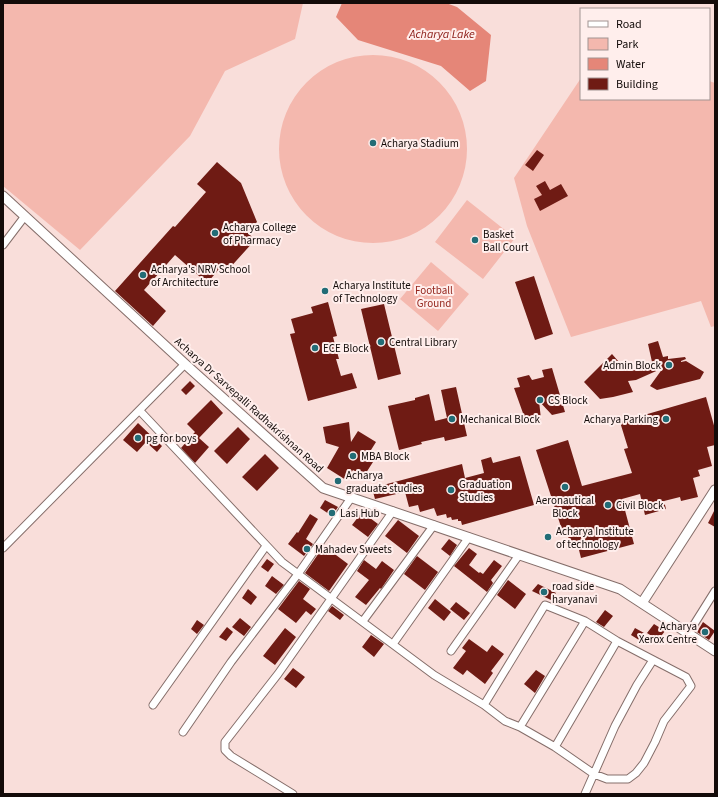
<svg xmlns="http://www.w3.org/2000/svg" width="718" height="797" viewBox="0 0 718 797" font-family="'Source Sans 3',sans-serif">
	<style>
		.green { fill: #f4b8ae }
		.water { fill: #e58678 }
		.building { fill: #6f1b14 }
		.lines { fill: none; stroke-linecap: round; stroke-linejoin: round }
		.minor-casing { stroke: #856e6a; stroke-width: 9 }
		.tertiary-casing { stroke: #856e6a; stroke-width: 11 }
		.minor { stroke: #fff; stroke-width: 7 }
		.tertiary { stroke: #fff; stroke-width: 9 }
		.poi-dot { fill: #226c76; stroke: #ffeeec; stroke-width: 1.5 }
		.labels { text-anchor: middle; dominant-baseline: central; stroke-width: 4; stroke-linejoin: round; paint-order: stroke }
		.poi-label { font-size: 11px; fill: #130b09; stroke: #ffeeec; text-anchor: start }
		.park-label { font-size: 11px; fill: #94251c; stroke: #ffeeec }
		.street-label { font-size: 11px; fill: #130b09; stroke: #ffeeec }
		.water-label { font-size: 12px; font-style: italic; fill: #8a1812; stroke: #ffeeec }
	</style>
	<rect width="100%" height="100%" fill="#f9deda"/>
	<path class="green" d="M3 3H303L295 39 225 71 190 136 80 250 3 186Z
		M279 149a94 94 0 1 1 188 0a94 94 0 1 1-188 0Z
		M581 78V99H709V81L715 83V326L711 327 701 301 571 337 527 226 514 178Z
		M467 200 515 238 483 279 435 242Z
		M431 262 469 294 438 331 400 299Z"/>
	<path class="water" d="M342 3H446L457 7 491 35 486 81 470 91 441 66 358 40 336 17Z"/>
	<path class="building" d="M537 150 544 155 533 171 525 165Z
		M217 162 241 183 257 222 247 232 255 240 227 271 222 266 207 283 175 255 144 290 166 311 153 326 115 291 173 226 175 227 206 192 197 184Z
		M545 181 550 190 561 184 568 196 540 211 534 199 542 195 536 186Z
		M534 276 553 334 535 340 515 282Z
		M328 302 337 336 333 337 339 359H336L341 376 352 373 357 388 308 401 290 334 295 333 291 319 313 313 311 307Z
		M384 304 401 374 378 380 361 309Z
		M658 341 663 357 668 356V359L685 357 686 359 681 361V362L686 361 704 372 700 379 657 390 650 386 663 368 636 380 628 381 633 392 613 397 600 399 584 382 612 354 625 369 642 371 648 363 652 362 648 344Z
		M552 368 565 412 552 415 539 401 541 419 533 421 524 416 514 388 520 387 517 378 529 375 532 380 544 377 542 370Z
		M190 381 195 386 186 395 181 390Z
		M456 387 467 436 445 441 444 437 421 442 422 444 399 450 388 406 415 400V398L429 394 435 421 447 418 441 390Z
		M706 397 715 429V445L707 447 712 466 698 470 700 476 693 478 698 497 681 501 680 497 664 501 666 509 645 515 640 494 622 499 634 544 581 558 577 542 570 544 567 532 563 533 536 450 568 440 582 486 632 473 624 449 628 448 620 422Z
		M211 400 223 413 199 438 209 447 195 463 181 448 195 432 187 424Z
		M349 422 351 442 358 431 376 442 371 450 373 462 364 476 353 470 346 480 327 468 339 447 326 443 323 427Z
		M138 423 162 446 157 452 146 442 137 452 123 440Z
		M238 427 250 439 227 464 214 451Z
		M265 454 279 468 257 491 242 477Z
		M520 456 534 505 462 525 461 521H458V519L452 520 451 517 447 518 446 514 437 516 434 508 420 512 418 505 409 507 405 492 375 499 372 488 462 464 465 478 484 473 481 460 491 457 493 463Z
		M325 500 338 507 332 516 320 508Z
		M715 509V527L708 523Z
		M362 512 378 524 368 537 352 525Z
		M310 514 318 519 306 539 313 544 304 556 288 544 297 532 298 533Z
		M398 520 419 536 407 553 385 536Z
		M449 539 457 545 450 556 441 549Z
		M469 548 477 554 469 565 479 573 480 572 483 574 494 560 502 566 491 580 493 583 487 592 454 566Z
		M328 549 348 564 329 591 305 573 321 550 325 553Z
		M417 556 438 572 425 590 404 574Z
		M267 559 274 564 268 572 261 567Z
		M364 560 376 569 382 561 394 570 381 589 380 588 366 605 355 597 369 580 357 571Z
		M272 576 284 585 276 594 265 586Z
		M508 580 526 594 515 609 497 595Z
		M299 581 310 589 303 599 316 609 311 615 306 611 296 623 278 609Z
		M538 584 556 593 551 600 532 591Z
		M248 589 257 597 251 605 242 598Z
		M435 599 451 612 444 621 428 608Z
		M456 602 470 613 464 620 450 609Z
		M332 606 344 615 340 620 328 611Z
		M605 610 613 616 604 627 596 622Z
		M240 618 251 627 244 636 232 627Z
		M197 620 204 625 197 634 191 629Z
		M703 622 715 631 709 640 697 632Z
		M654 624 665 631 658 640 647 633Z
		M227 627 233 632 226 641 219 637Z
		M285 628 296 637 275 665 263 656Z
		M635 628 644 633 639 640 631 635Z
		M371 635 384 644 374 657 362 647Z
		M469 639 487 652 492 645 504 654 491 671 493 673 485 684 467 670 463 675 453 668 466 651 462 648Z
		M293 668 305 677 296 688 284 679Z
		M536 670 545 676 535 693 524 684Z"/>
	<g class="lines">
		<defs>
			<path id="minor" d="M3 245 25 216
				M140 411 282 562 434 675 484 705 545 605 585 621 520 727
				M3 548 185 364
				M363 621 434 525
				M688 634 715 591
				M393 644 469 537
				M451 651 519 555
				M153 705 266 546
				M484 705 505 721 520 727 555 747 594 774 607 779H628L636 773 644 763 655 742 664 721 691 686 686 677 617 641 585 621
				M183 732 231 662 298 574 351 498
				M555 747 617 641
				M293 794 231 756 225 750V742L278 674 393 511
				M585 794 615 726 637 685 653 660"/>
			<path id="tertiary" d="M3 196 185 364 323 488 620 589 715 651
				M642 603 715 490"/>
		</defs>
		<use href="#minor" class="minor-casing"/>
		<use href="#tertiary" class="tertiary-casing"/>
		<use href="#minor" class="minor"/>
		<use href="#tertiary" class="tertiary"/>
	</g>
	<g class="poi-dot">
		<circle cx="373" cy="143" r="4"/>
		<circle cx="215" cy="233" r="4"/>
		<circle cx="475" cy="240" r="4"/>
		<circle cx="143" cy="275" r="4"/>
		<circle cx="325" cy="291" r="4"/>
		<circle cx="381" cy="342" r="4"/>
		<circle cx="315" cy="348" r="4"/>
		<circle cx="669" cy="365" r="4"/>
		<circle cx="540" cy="400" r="4"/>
		<circle cx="452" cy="419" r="4"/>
		<circle cx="666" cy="419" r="4"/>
		<circle cx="138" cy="438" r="4"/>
		<circle cx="353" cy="456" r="4"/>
		<circle cx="338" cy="481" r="4"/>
		<circle cx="565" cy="487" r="4"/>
		<circle cx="451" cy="490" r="4"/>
		<circle cx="608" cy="505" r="4"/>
		<circle cx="332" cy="513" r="4"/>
		<circle cx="548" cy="537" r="4"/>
		<circle cx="307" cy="549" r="4"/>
		<circle cx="544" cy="592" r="4"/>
		<circle cx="705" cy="632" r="4"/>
	</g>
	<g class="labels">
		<g class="poi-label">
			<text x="381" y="143">Acharya Stadium</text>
			<text x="223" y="227">Acharya College<tspan x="223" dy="13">of Pharmacy</tspan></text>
			<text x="483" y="234">Basket<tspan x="483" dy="13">Ball Court</tspan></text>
			<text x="151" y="269">Acharya's NRV School<tspan x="151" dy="13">of Architecture</tspan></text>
			<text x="333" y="285">Acharya Institute<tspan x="333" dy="13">of Technology</tspan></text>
			<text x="389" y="342">Central Library</text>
			<text x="323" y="348">ECE Block</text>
			<text x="661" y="365" text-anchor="end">Admin Block</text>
			<text x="548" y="400">CS Block</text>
			<text x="460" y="419">Mechanical Block</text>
			<text x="658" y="419" text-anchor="end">Acharya Parking</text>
			<text x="146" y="438">pg for boys</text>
			<text x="361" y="456">MBA Block</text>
			<text x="346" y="475">Acharya<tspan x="346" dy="13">graduate studies</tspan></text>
			<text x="459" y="484">Graduation<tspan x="459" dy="13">Studies</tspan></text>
			<text x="565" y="500" text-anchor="middle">Aeronautical<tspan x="565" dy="13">Block</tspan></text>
			<text x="616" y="505">Civil Block</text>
			<text x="340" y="513">Lasi Hub</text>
			<text x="556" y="531">Acharya Institute<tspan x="556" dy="13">of technology</tspan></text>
			<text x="315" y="549">Mahadev Sweets</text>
			<text x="552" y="586">road side<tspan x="552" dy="13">haryanavi</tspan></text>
			<text x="697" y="626" text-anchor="end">Acharya<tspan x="697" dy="13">Xerox Centre</tspan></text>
		</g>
		<g class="park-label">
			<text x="434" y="290">Football<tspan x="434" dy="13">Ground</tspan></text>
		</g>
		<g class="street-label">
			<text transform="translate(249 405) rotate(42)">Acharya Dr Sarvepalli Radhakrishnan Road</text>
		</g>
		<g class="water-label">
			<text x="442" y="34">Acharya Lake</text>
		</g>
	</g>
	<rect width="718" height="797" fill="none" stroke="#130b09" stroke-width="8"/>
	<rect x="580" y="8" width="130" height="92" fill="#ffeeec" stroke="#a19391"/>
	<rect x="588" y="21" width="20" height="6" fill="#ffffff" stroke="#a19391"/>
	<text x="616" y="28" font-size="12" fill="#130b09">Road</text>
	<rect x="588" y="38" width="20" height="12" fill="#f4b8ae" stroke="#a19391"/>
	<text x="616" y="48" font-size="12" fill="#130b09">Park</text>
	<rect x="588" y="58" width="20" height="12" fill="#e58678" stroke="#a19391"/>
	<text x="616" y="68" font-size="12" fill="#130b09">Water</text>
	<rect x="588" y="78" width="20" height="12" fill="#6f1b14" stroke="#a19391"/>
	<text x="616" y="88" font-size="12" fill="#130b09">Building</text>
</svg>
